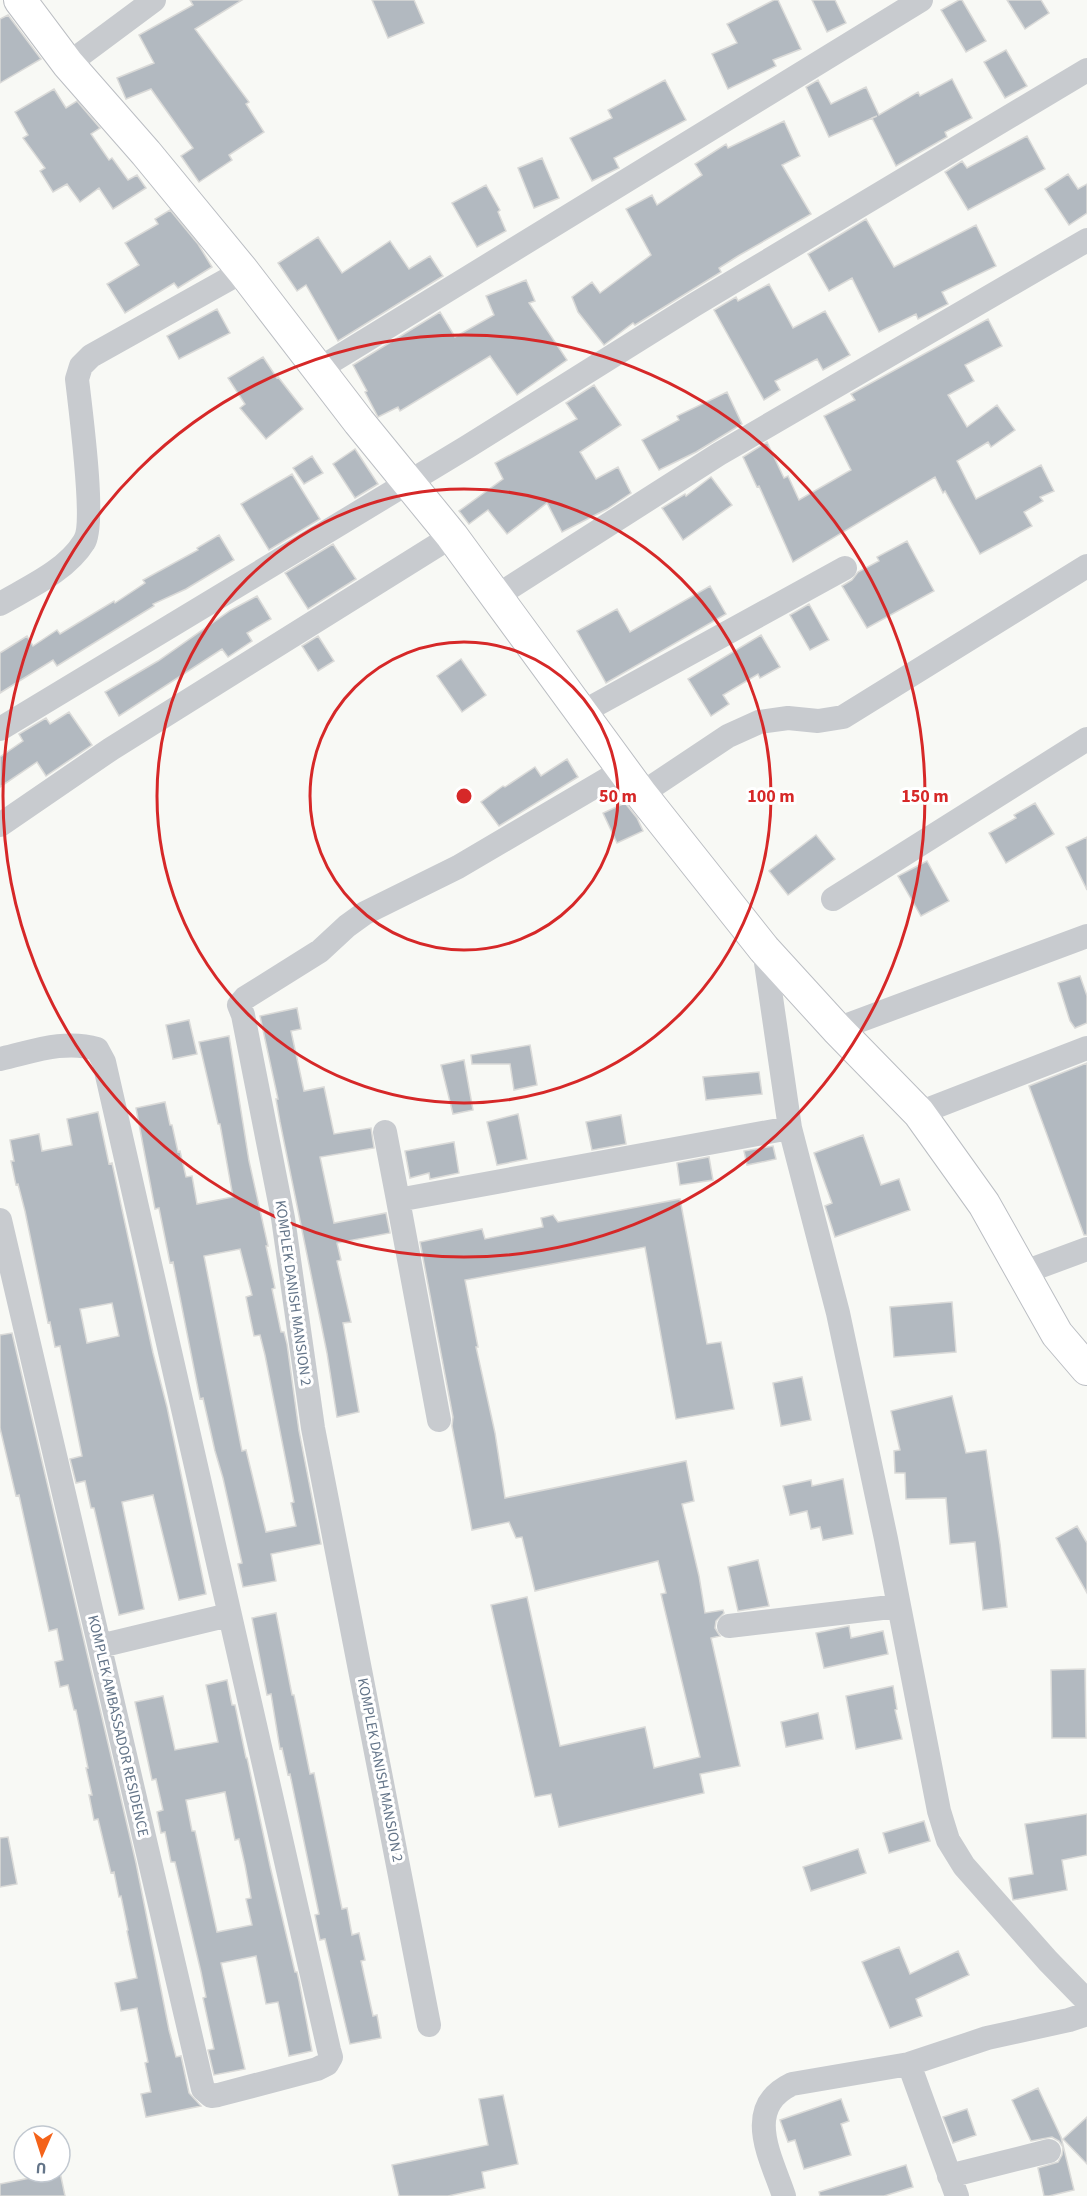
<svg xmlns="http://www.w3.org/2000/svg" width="1087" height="2196" viewBox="0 0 1087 2196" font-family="'Source Sans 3',sans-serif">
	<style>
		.building { fill: #b2b9c0; stroke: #dadad8; stroke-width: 1.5; fill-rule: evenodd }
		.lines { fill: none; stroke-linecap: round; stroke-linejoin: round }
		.major-casing { stroke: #bbbec3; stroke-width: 34 }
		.minor { stroke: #c8cbcf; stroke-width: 24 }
		.major { stroke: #fff; stroke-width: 32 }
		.ring { fill: none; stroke: #d62828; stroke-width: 3 }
		.labels { text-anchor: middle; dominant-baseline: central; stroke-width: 6; stroke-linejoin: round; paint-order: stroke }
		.street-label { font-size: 15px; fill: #647589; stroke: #fff }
		.centre { fill: #d62828; stroke: #fff; stroke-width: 3 }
		.ring-label { font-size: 18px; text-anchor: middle; font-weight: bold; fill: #d62828; stroke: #fff; stroke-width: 6; stroke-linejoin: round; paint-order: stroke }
	</style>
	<rect width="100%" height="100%" fill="#f8f9f5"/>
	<path class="building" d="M190 0H242L195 29 249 102 246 104 264 132 229 155 232 160 199 182 181 156 193 148 151 89 126 99 117 78 154 63 139 35 193 5Z
		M372 0H414L424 23 388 38Z
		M774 0H778L801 49 773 60 776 66 728 89 712 54 737 43 727 24Z
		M812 0H835L846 23 827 32Z
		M959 0H962L986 41 966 52 941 10Z
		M1007 0H1041L1049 13 1025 29Z
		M8 15 41 59 0 83V19Z
		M1006 50 1027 86 1005 98 984 62Z
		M952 79 972 118 945 132 947 137 896 166 872 118 877 116 829 137 806 87 818 80 831 104 866 87 879 115 918 92 920 96Z
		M665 80 686 120 614 158 619 168 592 181 570 138 612 118 608 110Z
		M54 89 66 108 77 101 100 128 91 134 109 160 112 158 128 180 137 175 146 188 113 209 99 188 80 202 67 184 53 192 40 171 45 168 23 138 28 135 15 112Z
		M784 121 800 156 782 165 811 214 738 256 719 268 721 272 635 325 633 323 604 345 578 312 572 297 592 282 600 293 651 255 626 209 652 195 657 205 702 175 695 164 726 144 728 148Z
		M1027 136 1045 169 968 210 945 172 962 161 967 168Z
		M542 158 559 198 534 208 518 168Z
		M1068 174 1078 189 1087 184V213L1069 225 1045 189Z
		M486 185 500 210 498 212 506 231 477 247 452 203Z
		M170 210 198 244 212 267 178 288 174 283 125 313 107 284 139 265 125 243 158 224 155 219Z
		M866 219 894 267 976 225 996 266 942 292 948 304 918 319 916 314 879 332 852 278 829 291 808 254Z
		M318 237 342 273 390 241 409 269 430 256 443 276 338 341 306 285 297 291 278 263Z
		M526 280 535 301 529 303 567 360 517 395 490 356 400 411 398 407 378 417 365 392 367 391 353 365 440 312 455 337 494 315 486 296Z
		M769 284 793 328 825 311 850 355 823 370 817 359 775 381 780 390 764 400 714 310 736 297 738 301Z
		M217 309 230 333 179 359 167 336Z
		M988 319 1002 346 965 365 974 381 948 395 967 427 997 405 1015 430 991 447 988 442 957 461 976 499 1041 465 1054 491 1040 497 1043 501 1024 512 1032 526 980 554 945 491 943 493 935 477 793 562 759 486 757 487 743 457 767 442 784 478 788 476 799 500 851 470 824 416 855 400 851 394Z
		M263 357 277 378 278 377 303 409 266 439 240 408 245 404 228 378Z
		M594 385 621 425 580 452 596 479 618 467 631 493 607 509 562 532 547 503 507 534 488 510 469 524 459 511 503 479 495 463 577 419 566 403Z
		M727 392 742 424 696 452 659 470 642 440 679 420 677 416Z
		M355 449 378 484 355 498 333 464Z
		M312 456 323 473 304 484 293 468Z
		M292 474 320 519 269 550 241 504Z
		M711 477 732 505 683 540 662 508 685 494 686 496Z
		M219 535 234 560 186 589 153 604 154 606 131 620 57 666 53 660 0 693V653L27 636 33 646 57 630 60 634 114 601 115 603 145 583 143 580 198 550 197 548Z
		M907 541 934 591 867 628 842 586 852 580 858 572 879 561 877 557Z
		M333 544 356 579 308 609 285 573Z
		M710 586 726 614 606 683 577 631 617 609 630 632Z
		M257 596 271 619 247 633 252 641 228 657 222 649 119 716 105 692 158 661 231 610Z
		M809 604 829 640 810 650 790 615Z
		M761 635 780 667 760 678 758 674 723 695 729 704 711 716 688 679Z
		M318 636 334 661 318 671 302 646Z
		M461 659 486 695 462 712 437 676Z
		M69 712 92 745 46 776 37 762 0 787V757L23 741 19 734 46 718 50 724Z
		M567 759 578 777 499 826 481 802 503 786 505 787 535 767 541 776Z
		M625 803 637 818 643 831 617 843 603 813Z
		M1035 803 1054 834 1006 863 989 833 1016 818 1014 815Z
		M816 835 835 859 788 895 769 871Z
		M1087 837V890L1066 847Z
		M927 861 949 901 921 916 898 876Z
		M1080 976 1087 996V1023L1075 1028 1070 1021 1058 983Z
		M297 1008 301 1029 291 1031 304 1091 324 1087 334 1134 371 1128 374 1148 320 1157 334 1223 386 1213 390 1233 337 1243 341 1260 337 1261 351 1322 343 1323 359 1412 337 1417 327 1353 280 1122 276 1099H278L260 1016Z
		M189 1020 197 1054 173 1059 166 1025Z
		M229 1036 249 1161 268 1246H266L275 1288 272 1289 281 1332H284L287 1344 299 1431 321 1544 271 1554 276 1581 243 1587 238 1564 242 1563 223 1478 215 1451 203 1398 200 1399 173 1262 170 1263 159 1208 155 1209 136 1108 165 1102 170 1125H172L178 1152 180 1151 186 1177 192 1176 197 1204 233 1197 220 1124H218L199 1042ZM240 1249 252 1295 246 1297 250 1317 254 1336 260 1335 265 1355 294 1502 291 1503 296 1526 266 1532 246 1450 242 1451 204 1256Z
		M530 1045 537 1085 514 1090 510 1064H472L471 1055Z
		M464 1060 473 1110 453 1114 441 1065Z
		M1087 1063V1235H1084L1029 1086Z
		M759 1072 762 1094 706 1100 703 1077Z
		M98 1112 109 1164 112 1163 153 1353 167 1407 206 1594 179 1600 153 1495 122 1502 144 1609 119 1615 94 1508H91L85 1481 76 1483 70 1459 82 1456 60 1346 55 1347 50 1322 48 1323 25 1211 18 1184 16 1185 11 1161H14L10 1140 39 1134 42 1151 72 1145 67 1119ZM112 1303 119 1336 87 1343 80 1309Z
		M518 1114 527 1159 497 1165 487 1122Z
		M621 1115 626 1144 592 1150 586 1122Z
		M863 1135 881 1185 899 1179 910 1210 835 1237 825 1206 832 1203 814 1153Z
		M454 1142 459 1173 430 1179 429 1173 410 1178 405 1151Z
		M773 1146 776 1159 747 1165 744 1151Z
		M709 1157 713 1180 680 1185 677 1163Z
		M680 1199 707 1344 721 1342 734 1409 676 1419 645 1247 465 1280 478 1347H476L495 1433 505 1498 686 1461 694 1501 682 1504 699 1576 705 1613 723 1610 724 1613 716 1621 715 1628 720 1636 711 1638 740 1766 700 1774 704 1793 559 1827 551 1794 535 1797 491 1605 527 1597 560 1746 645 1727 654 1768 700 1757 661 1594 666 1593 658 1561 535 1591 522 1537 516 1538 509 1522 472 1530 452 1426 453 1417 420 1242 482 1229 485 1239 543 1227 541 1218 553 1215 558 1222Z
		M952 1302 956 1352 894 1357 890 1307Z
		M12 1333 136 1863 169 2030 176 2057 181 2056 189 2093 201 2106 146 2117 141 2094 151 2092 145 2063 148 2062 137 2008 121 2011 115 1983 137 1978 127 1931 128 1930 121 1896 119 1897 114 1872 111 1873 98 1819 94 1820 89 1795H92L86 1768H88L76 1710H74L68 1685 60 1687 55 1662 63 1660 57 1629 49 1631 19 1495 16 1496 0 1428V1335Z
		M802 1377 811 1420 781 1426 773 1383Z
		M952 1396 966 1453 986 1450 1000 1544 1007 1607 983 1610 975 1542 950 1544 946 1498 906 1499 905 1473H895L894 1451 900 1450 891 1411Z
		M843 1479 853 1534 823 1540 820 1527 811 1529 807 1511 790 1515 783 1486 811 1480 812 1486Z
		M1077 1526 1087 1543V1593L1056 1538Z
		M758 1560 769 1606 738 1611 728 1567Z
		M276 1613 292 1695H294L310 1774 314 1773 342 1909 347 1908 352 1935 359 1933 365 1960 361 1961 373 2016 377 2015 381 2038 350 2044 325 1939 320 1940 315 1915 319 1914 290 1774 288 1775 282 1748 280 1749 271 1694 267 1695 252 1618Z
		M849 1626 851 1638 883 1631 888 1654 824 1668 816 1633Z
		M1085 1669 1086 1738H1052L1051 1670Z
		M227 1680 232 1705H235L246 1758H247L270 1866 295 1972H297L299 1981 312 2051 289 2056 278 2002 266 2004 256 1956 221 1963 245 2069 214 2075 208 2050 214 2049 203 1998 206 1997 201 1972 175 1862H171L165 1832 161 1833 157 1812 163 1810 156 1779 152 1780 135 1702 163 1696 175 1750 218 1742 206 1685ZM225 1792 235 1840 239 1839 245 1865 251 1898 246 1899 252 1925 217 1932 195 1831H192L186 1800Z
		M893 1686 897 1709 895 1710 902 1739 856 1749 846 1696Z
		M818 1713 823 1739 786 1747 781 1722Z
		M1087 1814V1855L1062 1860 1067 1890 1013 1900 1009 1878 1033 1874 1025 1824Z
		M924 1821 930 1841 889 1853 883 1833Z
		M8 1837 17 1884 0 1887V1838Z
		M858 1849 866 1873 811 1891 803 1867Z
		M899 1947 910 1974 958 1951 969 1975 916 1999 922 2016 890 2028 862 1962Z
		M1038 2088 1061 2137 1074 2190 1049 2196H1044L1038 2168 1058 2162 1062 2155 1063 2147 1059 2141 1052 2137 1031 2141 1012 2100Z
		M503 2095 518 2164 482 2172 485 2188 448 2196H399L392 2165 488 2145 479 2099Z
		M841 2099 849 2121 841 2124 851 2155 804 2169 795 2140 788 2142 780 2120Z
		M967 2109 976 2135 953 2143 943 2117Z
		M1087 2117V2164L1063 2139Z
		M906 2165 913 2187 884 2196H820L819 2192Z
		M60 2172 65 2196H0V2184Z"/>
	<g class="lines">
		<defs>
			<path id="major" d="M20 0 68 64 146 153 243 271 359 422 452 536 641 794 764 949 837 1029 919 1113 984 1204 1057 1334 1087 1369"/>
		</defs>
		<use href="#major" class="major-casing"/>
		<path class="minor" d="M68 64 154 0
			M319 369 921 0
			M495 597 719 454 1087 240
			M0 604C29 587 66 571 84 542 96 525 80 406 77 379L81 366 91 356 243 271
			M581 713 845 568
			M0 729 467 447 694 305 1087 70
			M641 794 728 736 759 722 788 718 818 721 843 717 1087 566
			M0 825 111 749 452 536
			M833 899 1087 739
			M764 949 790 1128 838 1313 886 1539 939 1811 948 1840 964 1866 1048 1961 1087 2001
			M837 1029 1087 936
			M0 1059C32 1052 64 1039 97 1049L104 1062 329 2050 331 2057 327 2064 317 2069 218 2095 211 2096 203 2089 0 1220
			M919 1113 1087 1048
			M385 1132 398 1200
			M1022 1273 1087 1249
			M439 1420 398 1200 790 1128
			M729 1626 899 1606
			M100 1646 229 1615
			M429 2025 313 1428 283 1218 243 1015 239 1005 245 998 320 951 347 926 365 913 458 867 623 770
			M909 2064 957 2196
			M949 2176 1049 2151
			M784 2196C771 2157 742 2108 792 2084L909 2064 987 2038 1069 2020 1087 2014"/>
		<use href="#major" class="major"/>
	</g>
	<g class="ring">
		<circle cx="464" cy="796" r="154"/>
		<circle cx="464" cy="796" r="307"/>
		<circle cx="464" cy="796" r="461"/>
	</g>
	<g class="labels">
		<g class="street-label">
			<text transform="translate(293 1293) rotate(82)">KOMPLEK DANISH MANSION 2</text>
			<text transform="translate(118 1726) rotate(77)">KOMPLEK AMBASSADOR RESIDENCE</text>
			<text transform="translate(380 1770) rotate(79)">KOMPLEK DANISH MANSION 2</text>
		</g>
	</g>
	<circle cx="464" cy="796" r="9" class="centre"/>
	<g class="ring-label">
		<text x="618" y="802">50 m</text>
		<text x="771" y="802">100 m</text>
		<text x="925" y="802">150 m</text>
	</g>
	<g transform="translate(42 2154) rotate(183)"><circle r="28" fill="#ffffff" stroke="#c1c8d0" stroke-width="1.5"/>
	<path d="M0-4.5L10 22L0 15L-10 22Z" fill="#f4631a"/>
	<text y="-9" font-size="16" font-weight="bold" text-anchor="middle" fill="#647589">U</text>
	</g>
</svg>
